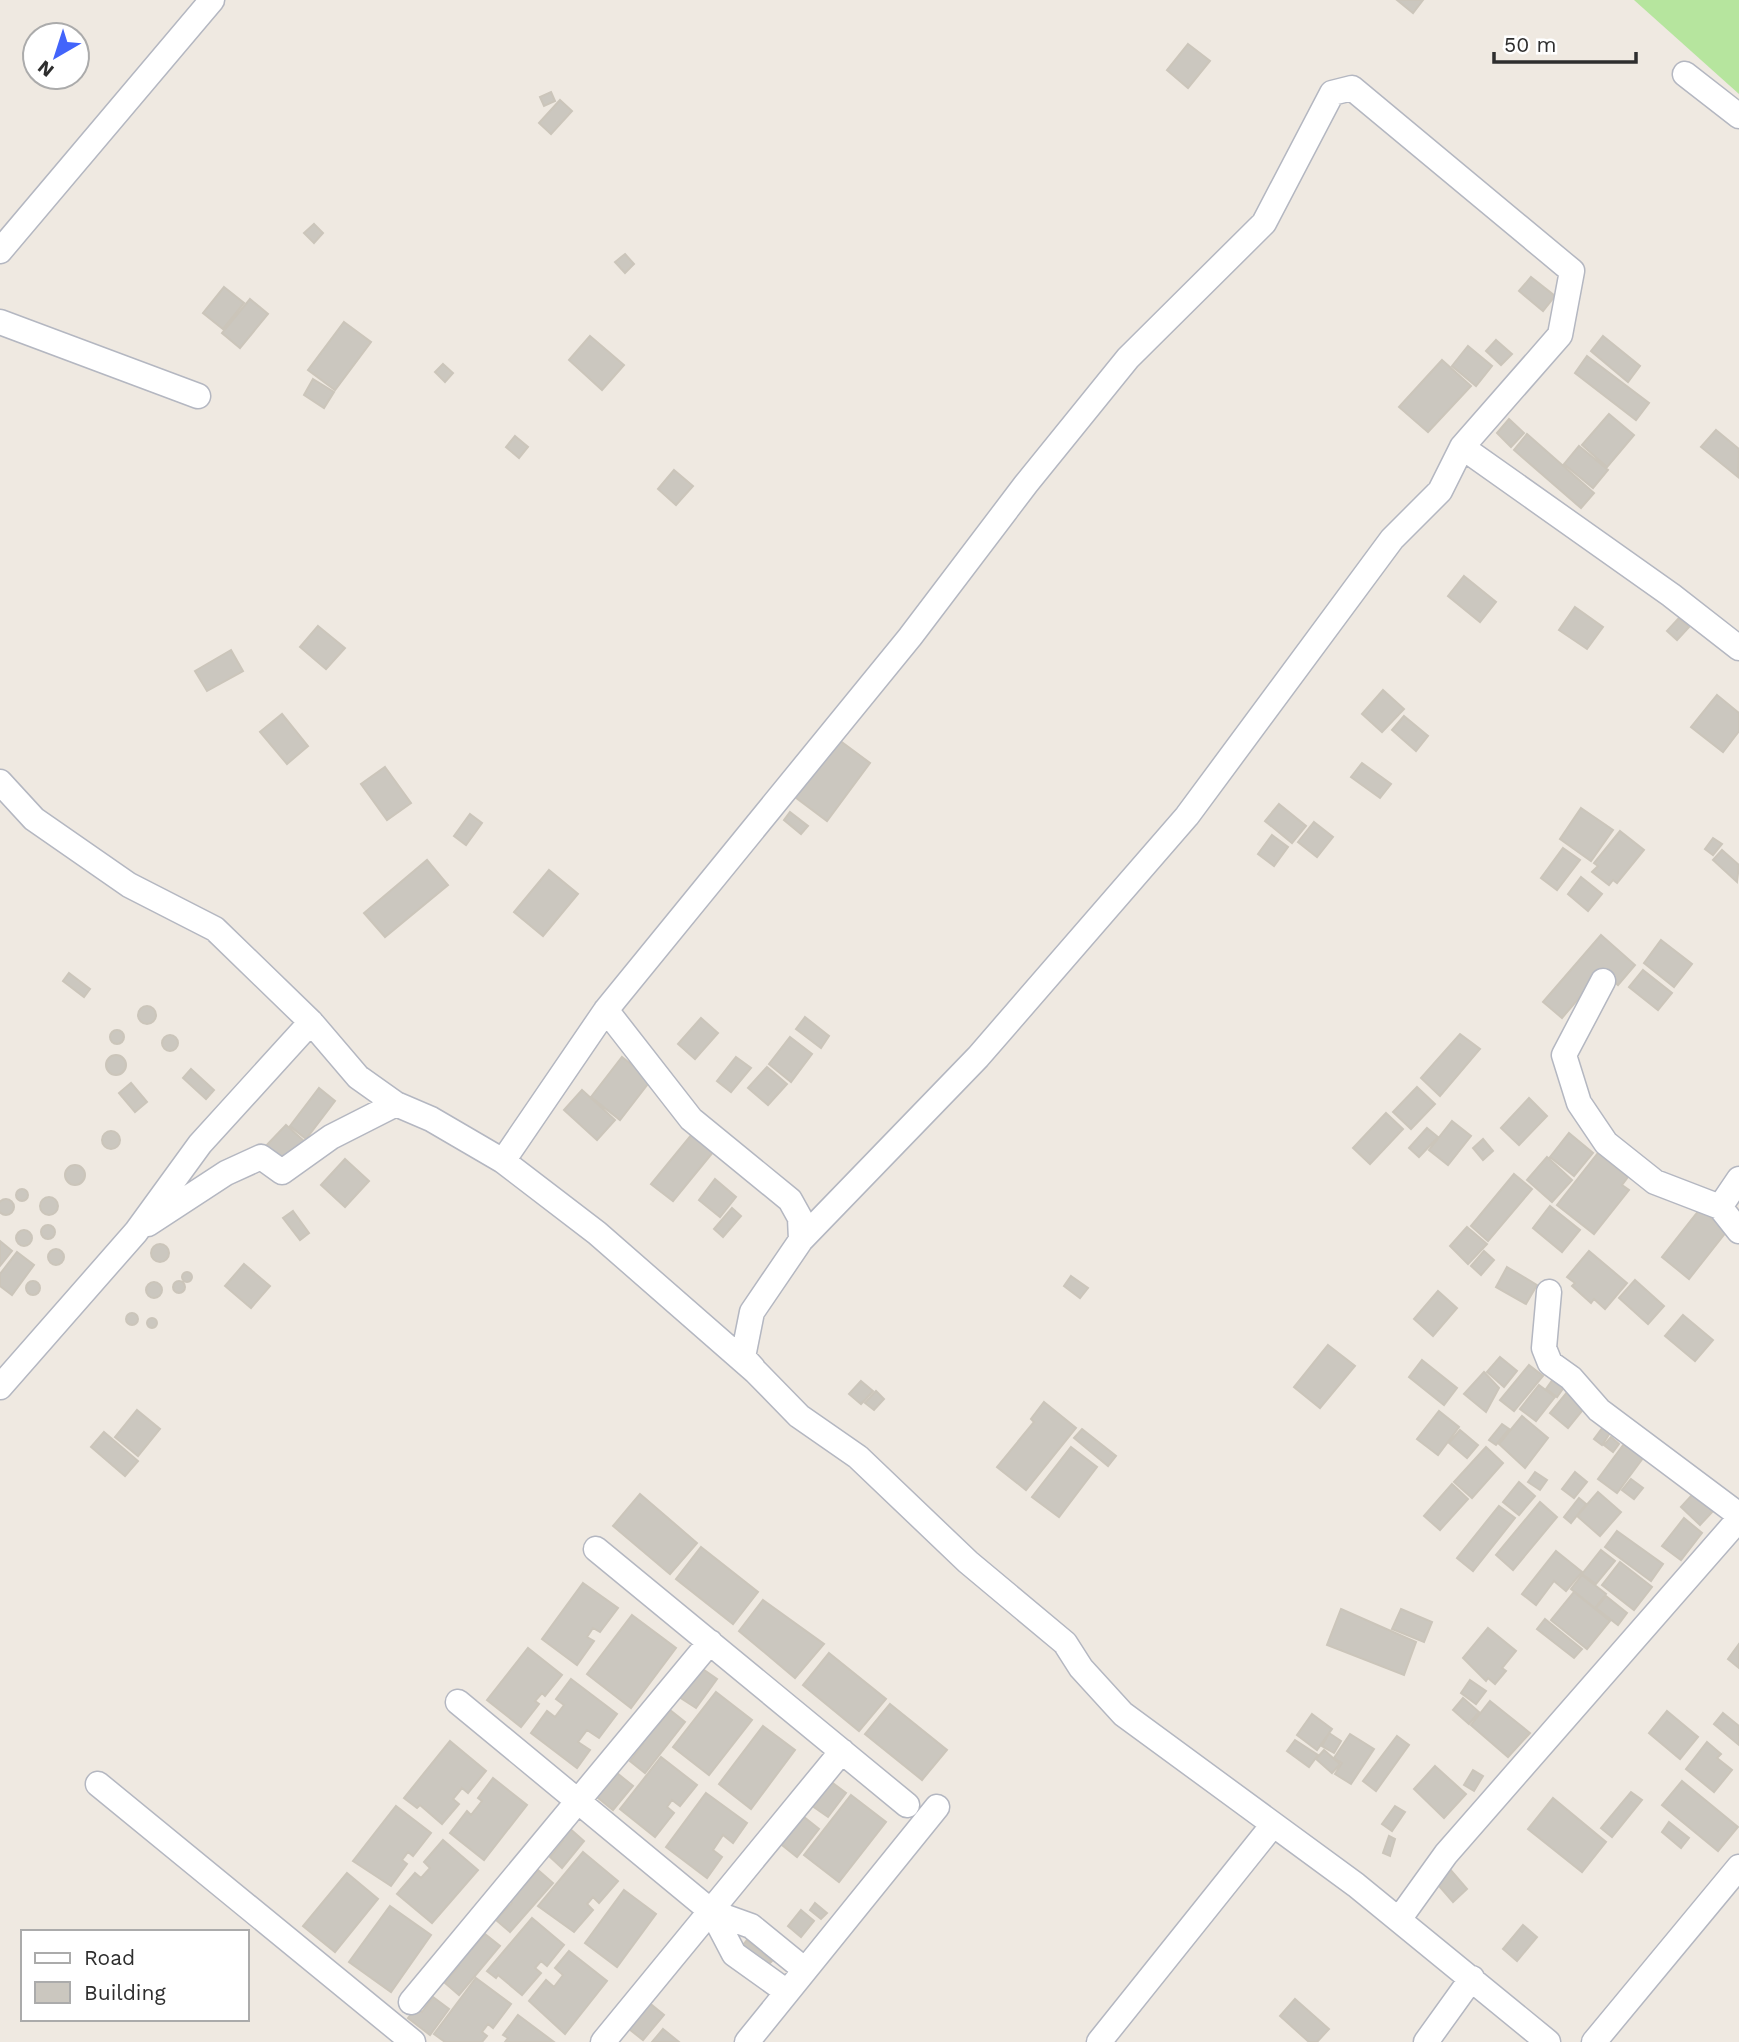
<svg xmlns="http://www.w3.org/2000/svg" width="1739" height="2042" viewBox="0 0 1739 2042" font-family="'Work Sans',sans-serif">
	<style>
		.green { fill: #b6e59e }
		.building { fill: #cbc7bf; stroke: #cbc5ba; stroke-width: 2 }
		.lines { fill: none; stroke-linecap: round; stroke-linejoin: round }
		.minor-casing { stroke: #b4b7c1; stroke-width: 27 }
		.minor { stroke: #fff; stroke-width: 24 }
	</style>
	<rect width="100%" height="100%" fill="#efe9e1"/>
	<path class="green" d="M1634 0H1739V94Z"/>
	<path class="building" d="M1397 0H1423L1413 13Z
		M1188 44 1210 61 1188 88 1167 70Z
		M551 92 555 101 544 106 540 97Z
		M560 100 572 111 551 134 539 123Z
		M314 224 323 233 314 243 304 233Z
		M625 254 634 264 625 273 615 262Z
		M1531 277 1555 296 1543 311 1519 291Z
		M224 287 244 303 223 329 203 313Z
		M250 299 268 314 240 348 222 333Z
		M344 322 371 342 335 390 308 370Z
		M590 336 624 365 602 390 569 360Z
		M1603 336 1640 366 1628 382 1591 351Z
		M1496 340 1512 354 1501 365 1486 351Z
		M1468 346 1492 366 1476 386 1452 366Z
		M1587 356 1649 403 1636 420 1575 373Z
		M1442 360 1471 386 1428 432 1399 407Z
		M443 364 453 373 445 382 435 372Z
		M313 379 334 392 324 408 304 395Z
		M1609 414 1634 435 1607 467 1582 445Z
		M1509 419 1524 433 1511 447 1497 433Z
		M1716 430 1739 449 1738 477 1701 447Z
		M1527 434 1594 493 1581 508 1514 450Z
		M515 436 528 447 519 458 506 447Z
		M1579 446 1608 470 1593 488 1564 464Z
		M674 470 693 486 676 505 658 489Z
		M1464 576 1496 602 1480 622 1448 596Z
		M1575 607 1603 627 1587 649 1559 630Z
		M1679 618 1689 627 1677 640 1667 631Z
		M318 626 345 648 326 669 300 647Z
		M231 650 243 671 207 691 195 671Z
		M1383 690 1404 709 1382 732 1362 714Z
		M1717 695 1739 713V731L1723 752 1691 727Z
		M282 714 308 746 287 764 260 732Z
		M1404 716 1428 736 1416 751 1392 730Z
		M839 740 870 763 827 821 795 797Z
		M1362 763 1391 784 1380 798 1351 777Z
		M385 767 411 803 387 820 361 784Z
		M1279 804 1306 826 1292 843 1265 821Z
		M1581 808 1613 830 1591 861 1560 839Z
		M790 812 808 826 801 834 784 820Z
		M470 814 482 823 466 845 454 836Z
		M1314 822 1333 837 1317 857 1298 842Z
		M1620 831 1644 850 1617 883 1613 880 1609 885 1592 872 1598 866 1594 863Z
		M1272 835 1288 847 1274 866 1258 854Z
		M1713 838 1722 844 1713 855 1705 849Z
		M1563 848 1580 860 1557 890 1541 878Z
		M1722 850 1739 865 1737 882 1713 860Z
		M427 860 448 885 385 937 364 913Z
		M549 870 578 894 543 936 514 912Z
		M1581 877 1602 894 1588 911 1568 894Z
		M1601 935 1635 965 1618 985 1602 971 1562 1018 1543 1002Z
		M1661 940 1692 964 1674 987 1644 963Z
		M1643 970 1672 993 1658 1010 1629 987Z
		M69 973 90 989 84 997 63 981Z
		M138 1015a9 9 0 1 1 18 0a9 9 0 1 1-18 0Z
		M805 1017 829 1036 821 1048 796 1029Z
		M701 1018 718 1033 695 1059 678 1044Z
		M110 1037a7 7 0 1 1 14 0a7 7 0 1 1-14 0Z
		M1460 1034 1480 1049 1440 1096 1421 1078Z
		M162 1043a8 8 0 1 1 16 0a8 8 0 1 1-16 0Z
		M790 1037 812 1054 791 1082 769 1064Z
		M106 1065a10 10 0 1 1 20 0a10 10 0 1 1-20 0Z
		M622 1057 651 1080 620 1120 591 1097Z
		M736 1057 751 1068 731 1092 717 1081Z
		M767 1067 787 1084 768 1105 748 1088Z
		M191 1069 214 1090 206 1099 183 1078Z
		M131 1083 147 1102 135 1112 119 1093Z
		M1417 1087 1435 1104 1411 1129 1393 1112Z
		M319 1088 335 1101 306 1139 290 1126Z
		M582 1090 615 1120 597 1140 564 1110Z
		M1529 1098 1547 1116 1519 1145 1501 1128Z
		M1386 1113 1403 1129 1370 1164 1353 1148Z
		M1452 1121 1471 1136 1448 1165 1429 1150Z
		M286 1125 304 1141 281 1166 263 1149Z
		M697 1128 718 1146 673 1201 651 1184Z
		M1427 1128 1438 1137 1419 1157 1409 1148Z
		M102 1140a9 9 0 1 1 18 0a9 9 0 1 1-18 0Z
		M1569 1133 1593 1153 1574 1176 1550 1157Z
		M1483 1139 1493 1151 1483 1160 1473 1148Z
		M1598 1153 1628 1177 1622 1185 1629 1190 1594 1234 1557 1205Z
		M1547 1157 1572 1180 1552 1202 1527 1180Z
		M345 1159 369 1181 345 1207 321 1185Z
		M65 1175a10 10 0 1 1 20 0a10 10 0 1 1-20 0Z
		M1514 1174 1532 1189 1488 1241 1471 1226Z
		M715 1179 736 1197 720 1217 699 1200Z
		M16 1195a6 6 0 1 1 12 0a6 6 0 1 1-12 0Z
		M40 1206a9 9 0 1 1 18 0a9 9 0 1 1-18 0Z
		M-2 1207a8 8 0 1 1 16 0a8 8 0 1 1-16 0Z
		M1550 1206 1580 1230 1562 1252 1533 1228Z
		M732 1208 741 1216 723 1237 714 1229Z
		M1700 1209 1727 1231 1689 1279 1662 1257Z
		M293 1211 309 1233 300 1240 283 1218Z
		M41 1232a7 7 0 1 1 14 0a7 7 0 1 1-14 0Z
		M1467 1227 1487 1244 1468 1264 1450 1246Z
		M16 1238a8 8 0 1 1 16 0a8 8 0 1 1-16 0Z
		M0 1241 12 1251 0 1266Z
		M151 1253a9 9 0 1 1 18 0a9 9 0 1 1-18 0Z
		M48 1257a8 8 0 1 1 16 0a8 8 0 1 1-16 0Z
		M1484 1251 1494 1260 1481 1275 1471 1266Z
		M1589 1251 1627 1283 1605 1309 1594 1299 1591 1303 1572 1286 1575 1283 1567 1277Z
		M17 1252 34 1265 12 1295 0 1286V1274Z
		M244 1264 270 1286 251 1308 225 1286Z
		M1507 1267 1537 1285 1526 1304 1496 1287Z
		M182 1277a5 5 0 1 1 10 0a5 5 0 1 1-10 0Z
		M1071 1276 1088 1288 1080 1298 1064 1286Z
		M1635 1280 1664 1306 1648 1324 1619 1298Z
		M173 1287a6 6 0 1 1 12 0a6 6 0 1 1-12 0Z
		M26 1288a7 7 0 1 1 14 0a7 7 0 1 1-14 0Z
		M146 1290a8 8 0 1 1 16 0a8 8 0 1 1-16 0Z
		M1438 1291 1457 1308 1433 1336 1414 1319Z
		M126 1319a6 6 0 1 1 12 0a6 6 0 1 1-12 0Z
		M1683 1315 1713 1340 1695 1361 1665 1336Z
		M147 1323a5 5 0 1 1 10 0a5 5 0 1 1-10 0Z
		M1328 1345 1355 1366 1320 1408 1294 1387Z
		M1500 1357 1517 1371 1504 1387 1487 1372Z
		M1422 1360 1457 1388 1444 1405 1409 1377Z
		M1529 1365 1543 1376 1514 1411 1500 1400Z
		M1484 1372 1499 1388 1486 1412 1464 1394Z
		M1556 1375 1567 1383 1557 1397 1546 1389Z
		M861 1381 873 1391 861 1404 849 1394Z
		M1539 1385 1555 1397 1536 1421 1520 1409Z
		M876 1391 884 1399 874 1410 865 1403Z
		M1568 1391 1586 1406 1568 1428 1550 1413Z
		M1044 1402 1076 1428 1026 1490 997 1467 1034 1422 1031 1419Z
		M137 1410 160 1429 138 1456 115 1437Z
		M1439 1411 1459 1427 1438 1455 1417 1439Z
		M1522 1416 1548 1438 1525 1468 1499 1444Z
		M1502 1424 1509 1429 1496 1445 1489 1440Z
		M1603 1427 1610 1433 1602 1445 1594 1439Z
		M1082 1429 1116 1456 1108 1466 1074 1438Z
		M1460 1430 1478 1445 1467 1458 1449 1443Z
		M104 1432 138 1461 125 1476 91 1447Z
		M1611 1437 1619 1444 1613 1452 1604 1445Z
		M1627 1440 1646 1454 1617 1493 1598 1479Z
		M1071 1447 1097 1467 1059 1517 1032 1497Z
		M1486 1447 1503 1463 1472 1498 1454 1482Z
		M1535 1472 1547 1480 1540 1490 1528 1482Z
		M1575 1472 1587 1482 1574 1498 1562 1489Z
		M1631 1479 1643 1488 1634 1499 1622 1490Z
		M1519 1482 1535 1496 1519 1515 1503 1502Z
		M1452 1484 1468 1499 1440 1530 1424 1516Z
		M1598 1492 1621 1512 1600 1536 1577 1516Z
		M640 1494 697 1543 670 1574 613 1526Z
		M1693 1494 1713 1511 1700 1525 1681 1507Z
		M1579 1498 1586 1504 1571 1523 1564 1517Z
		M1540 1502 1557 1517 1513 1570 1496 1555Z
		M1499 1506 1515 1518 1473 1571 1457 1558Z
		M1684 1518 1702 1533 1681 1560 1662 1546Z
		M1617 1531 1663 1564 1651 1581 1605 1547Z
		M701 1547 758 1592 733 1624 676 1579Z
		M1601 1550 1615 1561 1596 1584 1582 1574Z
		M1556 1551 1582 1572 1566 1591 1554 1581 1536 1605 1522 1594Z
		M1620 1562 1652 1587 1634 1610 1602 1585Z
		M1582 1575 1606 1594 1595 1608 1571 1589Z
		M583 1583 618 1608 600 1632 593 1628 587 1637 594 1641 577 1665 542 1639Z
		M1574 1592 1610 1621 1587 1649 1551 1620Z
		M1606 1596 1627 1613 1618 1625 1596 1608Z
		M763 1600 824 1644 795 1678 739 1631Z
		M1341 1609 1416 1642 1404 1675 1327 1645Z
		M1401 1609 1432 1622 1424 1642 1392 1629Z
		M632 1615 676 1648 631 1708 587 1674Z
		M1545 1619 1582 1649 1574 1658 1537 1629Z
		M1488 1628 1516 1651 1502 1668 1506 1671 1495 1684 1488 1678 1486 1681 1463 1658Z
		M1739 1644V1668L1728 1659Z
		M528 1648 562 1675 545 1696 542 1693 535 1701 539 1704 521 1727 487 1700Z
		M829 1653 886 1699 859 1731 803 1685Z
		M697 1665 717 1679 696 1708 676 1695Z
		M571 1679 617 1714 599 1738 587 1730 578 1742 590 1750 577 1768 531 1733 547 1711 555 1717 564 1705 556 1699Z
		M1470 1680 1486 1691 1476 1704 1461 1693Z
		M716 1692 752 1720 709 1775 673 1747Z
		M1463 1698 1479 1712 1469 1724 1453 1710Z
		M1490 1701 1530 1733 1508 1757 1471 1725Z
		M890 1704 947 1750 922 1780 865 1734Z
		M670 1710 685 1722 645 1773 630 1761 643 1744 638 1740 653 1720 658 1725Z
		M1667 1711 1698 1737 1680 1759 1649 1733Z
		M1723 1713 1739 1726V1745L1714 1724Z
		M1312 1714 1332 1729 1317 1750 1297 1735Z
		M763 1726 795 1750 751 1809 719 1784Z
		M1329 1733 1341 1741 1334 1753 1322 1746Z
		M1350 1734 1374 1749 1351 1784 1335 1774 1342 1763 1334 1758Z
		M1397 1736 1409 1745 1376 1791 1363 1781Z
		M1295 1740 1318 1755 1309 1767 1287 1751Z
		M450 1741 486 1771 468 1793 462 1788 453 1799 459 1804 442 1824 420 1805 417 1808 404 1798Z
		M1707 1742 1721 1754 1717 1758 1732 1770 1714 1792 1686 1769Z
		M1324 1750 1340 1764 1332 1773 1316 1759Z
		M661 1757 697 1785 680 1806 672 1800 667 1807 674 1813 655 1837 620 1809Z
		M1435 1766 1466 1794 1444 1818 1414 1789Z
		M1473 1770 1483 1776 1474 1791 1464 1785Z
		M617 1773 633 1786 613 1810 597 1797Z
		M493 1778 527 1805 484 1860 450 1833 467 1811 471 1815 482 1801 478 1798Z
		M826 1778 846 1793 828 1817 808 1803Z
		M1682 1781 1738 1827 1718 1851 1662 1805Z
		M1631 1792 1642 1800 1612 1837 1601 1828Z
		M706 1793 747 1823 733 1843 723 1835 713 1850 722 1857 707 1878 666 1847Z
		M851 1795 886 1822 839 1882 804 1855Z
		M1553 1798 1606 1842 1582 1872 1528 1829Z
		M396 1806 431 1833 413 1856 408 1852 402 1860 407 1864 391 1886 353 1861Z
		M1395 1806 1405 1812 1392 1831 1382 1824Z
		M799 1813 819 1829 797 1857 777 1841Z
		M1669 1822 1689 1838 1681 1848 1662 1832Z
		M568 1827 584 1841 562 1868 550 1857 563 1841 559 1838Z
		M1389 1836 1395 1839 1390 1856 1383 1853Z
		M443 1840 478 1870 432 1923 397 1894 415 1873 421 1878 430 1868 424 1862Z
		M583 1852 618 1881 599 1903 593 1897 587 1904 593 1910 574 1932 538 1906Z
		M1448 1867 1467 1889 1453 1902 1434 1880Z
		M538 1870 553 1883 510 1932 496 1920 512 1903 505 1897 519 1881 524 1886Z
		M347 1873 378 1899 335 1952 303 1926Z
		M624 1890 656 1914 617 1967 585 1943Z
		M815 1903 827 1913 821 1919 810 1910Z
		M390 1906 431 1935 391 1992 349 1962Z
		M801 1910 814 1921 801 1937 788 1926Z
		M532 1918 564 1945 547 1966 541 1961 535 1968 541 1973 522 1995 498 1975 496 1978 487 1971Z
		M1523 1925 1537 1937 1517 1961 1503 1949Z
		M485 1934 500 1946 459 1995 445 1983 459 1966 454 1962 468 1946 472 1949Z
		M747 1940 772 1961 762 1971 737 1953Z
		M569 1951 607 1981 565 2034 529 2001 546 1980 554 1987 563 1975 555 1968Z
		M476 1978 511 2004 493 2028 488 2024 482 2032 487 2036 482 2042H445L434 2034Z
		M433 1997 449 2009 430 2035 408 2018 416 2008 422 2012Z
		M1295 1999 1329 2029 1317 2042H1309L1280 2016Z
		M647 2001 664 2015 643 2040 629 2029Z
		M518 2015 554 2042H505L508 2038 503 2035Z
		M663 2029 679 2042H652Z"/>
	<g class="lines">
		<defs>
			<path id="minor" d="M1685 74 1739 116
				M0 251 212 0
				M0 322 198 396
				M0 782 34 819 129 885 215 929 311 1022 358 1077 396 1104 431 1119 503 1161 597 1233 756 1372 799 1416 858 1457 968 1562 1065 1643 1081 1668 1123 1714 1356 1885 1548 2042
				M1603 981 1564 1055 1579 1103 1606 1143 1655 1182 1720 1207 1739 1231
				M606 1010 691 1119 790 1200 800 1218 801 1240
				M503 1161 606 1010 910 637 1026 484 1128 358 1264 223 1332 93 1352 88 1572 271 1560 335 1462 447 1671 595 1739 648
				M1720 1207 1739 1179
				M148 1224 226 1173 261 1157 282 1172 331 1137 396 1104
				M1549 1292 1544 1348 1550 1363 1571 1378 1599 1410 1739 1515
				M753 1368 743 1357 752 1312 801 1240 978 1057 1187 816 1392 539 1440 491 1462 447
				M0 1387 136 1232 200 1144 311 1022
				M596 1549 907 1805
				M458 1702 712 1912 751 1926 805 1970
				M98 1784 413 2042
				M712 1912 734 1954 787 1992
				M1400 1918 1446 1854 1739 1519
				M411 2002 710 1642
				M603 2042 842 1751
				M747 2042 937 1807
				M1099 2042 1272 1826
				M1426 2042 1472 1978
				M1594 2042 1739 1867"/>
		</defs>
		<use href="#minor" class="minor-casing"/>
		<use href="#minor" class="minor"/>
	</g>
	<rect x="21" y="1930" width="228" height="91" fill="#ffffff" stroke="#ababab" stroke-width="2"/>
	<rect x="35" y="1953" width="35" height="10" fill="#ffffff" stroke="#ababab" stroke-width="2"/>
	<text x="84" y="1965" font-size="21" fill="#2e2e2e">Road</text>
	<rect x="35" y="1982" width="35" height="21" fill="#cbc7bf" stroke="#ababab" stroke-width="2"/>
	<text x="84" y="2000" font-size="21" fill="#2e2e2e">Building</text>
	<g transform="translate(56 56) rotate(219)"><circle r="33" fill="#ffffff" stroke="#ababab" stroke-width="2"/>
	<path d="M0-5L12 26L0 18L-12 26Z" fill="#4264fb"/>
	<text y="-10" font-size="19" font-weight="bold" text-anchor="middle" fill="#2e2e2e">N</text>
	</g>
	<path d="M1494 52v10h142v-10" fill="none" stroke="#2e2e2e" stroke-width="3.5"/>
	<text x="1504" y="52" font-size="21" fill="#2e2e2e" stroke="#ffffff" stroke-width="5" paint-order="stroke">50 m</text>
</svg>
